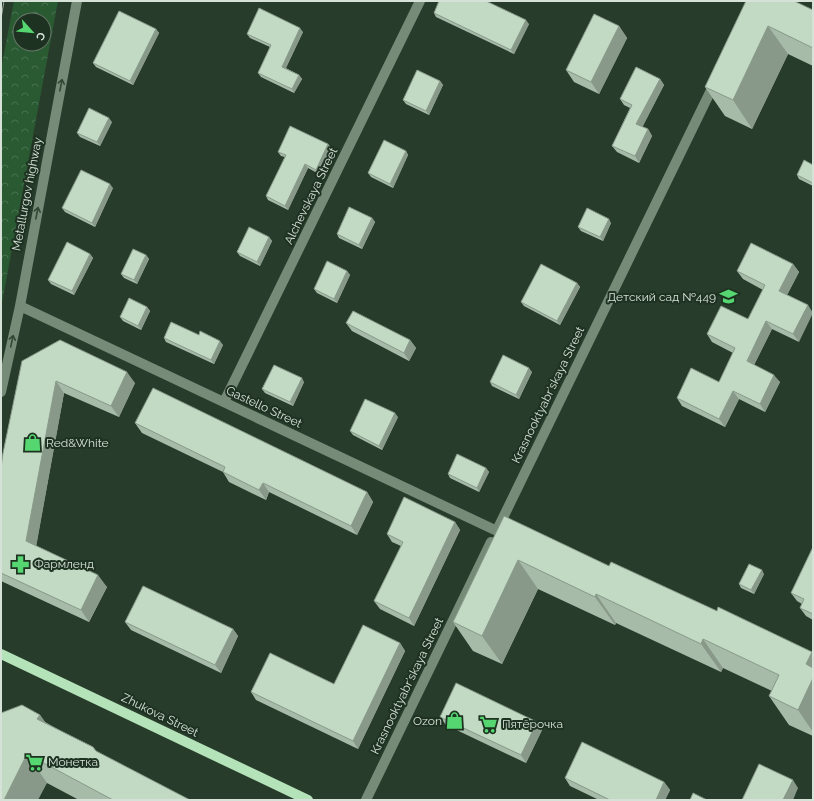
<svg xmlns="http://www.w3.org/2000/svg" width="814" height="801" viewBox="0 0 814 801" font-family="Raleway,sans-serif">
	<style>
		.park { fill: url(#park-crowns); fill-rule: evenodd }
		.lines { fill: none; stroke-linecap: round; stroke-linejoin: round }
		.minor { stroke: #768c78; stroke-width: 10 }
		.major { stroke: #b4e2b9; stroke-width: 10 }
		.tram { stroke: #9baa9d; stroke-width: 1 }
		.wall { fill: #a7bba9 }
		.shaded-wall { fill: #889989 }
		.building { fill: #c2dac4; stroke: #889989 }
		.oneway { stroke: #344837 }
		.labels { text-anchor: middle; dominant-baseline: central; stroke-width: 4; stroke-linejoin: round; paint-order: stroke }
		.street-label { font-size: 12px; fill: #d6e2d7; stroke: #1e3221 }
		.poi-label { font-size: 12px; fill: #d6e2d7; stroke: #1e3221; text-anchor: start }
	</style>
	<defs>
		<pattern id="park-crowns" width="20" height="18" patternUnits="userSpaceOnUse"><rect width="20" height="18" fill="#295a32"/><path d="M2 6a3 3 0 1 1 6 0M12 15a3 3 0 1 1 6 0" fill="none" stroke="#47714f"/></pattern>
	</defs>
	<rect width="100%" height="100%" fill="#283c2b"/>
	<path class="park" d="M14 1H58L1 308V69ZM20 20H44V44H20Z"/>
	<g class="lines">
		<path class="minor" d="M20 306 497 531
			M1 392 20 306 77 1
			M224 402 420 1
			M498 528 715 82
			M366 800 491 542"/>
		<path class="major" d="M1 654 308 800"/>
		<path class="tram" d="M1 19 4 1"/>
	</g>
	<path class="wall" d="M746 1 813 10V66L788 54 752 129 725 116 705 87Z
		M434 13 529 24 514 54 436 17Z
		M619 26 627 38 599 94 574 82 566 70Z
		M156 29 159 33 133 85 96 67 93 63Z
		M303 32 286 68 299 75 302 79 294 93 261 77 258 73 270 47 250 38 247 34Z
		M660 79 664 85 642 127 648 129 652 136 639 163 617 152 612 146 630 108 624 105 620 99Z
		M440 81 443 85 429 115 406 104 403 100Z
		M112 122 100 146 80 137 77 133Z
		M328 144 331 148 319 174 308 168 288 210 268 200 266 196 285 157 281 156 278 152Z
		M406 151 408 155 393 188 371 177 368 173Z
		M813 165V186L799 179 797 175Z
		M113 188 95 227 65 212 62 208Z
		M372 218 375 222 362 249 339 238 337 234Z
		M611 223 603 241 581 231 578 227Z
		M269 237 272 241 260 266 240 256 237 252Z
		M90 254 93 258 74 295 51 284 48 280Z
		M146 255 149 259 137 284 124 278 121 274Z
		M793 264 799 272 787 295 799 342 772 329 754 365 780 382 765 412 739 399 725 427 682 406 677 398 719 382 733 353 712 342 707 334 748 319 763 290 743 279 737 271Z
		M347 271 350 275 337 303 317 293 314 289Z
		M577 283 580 287 560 325 524 306 521 302Z
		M147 307 150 311 141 330 123 321 120 317Z
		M346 323 410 340 416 348 409 361 352 331Z
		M199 335 223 345 214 364 166 342 164 338Z
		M22 361 135 383 119 417 64 393 36 546 107 587 89 622 1 581V468Z
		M532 372 519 399 492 386 490 382Z
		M304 382 293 406 265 393 262 389Z
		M398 417 382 450 353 435 350 431Z
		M135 423 367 492 373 502 357 535 269 492 266 500 229 482 223 472 142 433Z
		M486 468 489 472 479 492 450 478 448 474Z
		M504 516 609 566 812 652 813 653V736L789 725 769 696 772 691 723 668 721 672 616 623 615 625 538 589 502 664 473 651 453 622Z
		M455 522 460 530 414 626 380 609 374 601 401 546 392 542 387 534Z
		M813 547V620L806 616 800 608 802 604 797 601 791 593Z
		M764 574 754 594 741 588 739 584Z
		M125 622 233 629 238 636 221 673 131 630Z
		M400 643 405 651 358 749 256 700 251 692 334 684Z
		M40 715 45 722 97 752 190 800H79L47 783 1 800Z
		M440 717 537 722 542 730 526 763 446 725Z
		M565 778 664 782 670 790 665 800H599L570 786Z"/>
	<path class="shaded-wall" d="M526 20 529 24 514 54 511 50Z
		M619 26 627 38 599 94 591 82Z
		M768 26 788 54 752 129 733 100Z
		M300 28 303 32 284 71 282 67Z
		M156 29 159 33 133 85 130 81Z
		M299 75 302 79 294 93 292 89Z
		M660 79 664 85 641 130 636 124Z
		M440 81 443 85 429 115 426 111Z
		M109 118 112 122 100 146 97 142Z
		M648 129 652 136 639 163 635 156Z
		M328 144 331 148 319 174 316 170Z
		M406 151 408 155 393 188 390 184Z
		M305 164 308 168 288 210 285 206Z
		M110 184 113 188 95 227 92 223Z
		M372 218 375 222 362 249 359 245Z
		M609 219 611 223 603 241 600 237Z
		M269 237 272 241 260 266 257 262Z
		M90 254 93 258 74 295 72 291Z
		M146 255 149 259 137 284 134 280Z
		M793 264 799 272 785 299 779 291Z
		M347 271 350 275 337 303 334 299Z
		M577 283 580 287 560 325 557 321Z
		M808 305 813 313 799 342 793 334Z
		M147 307 150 311 141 330 138 326Z
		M766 321 772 329 752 369 747 361Z
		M410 340 416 348 409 361 404 353Z
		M220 341 223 345 214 364 211 360Z
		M529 368 532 372 519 399 516 395Z
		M127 372 135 383 119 417 111 406Z
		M774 375 780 382 765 412 760 404Z
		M302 378 304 382 293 406 290 402Z
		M56 381 64 393 35 553 26 541Z
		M733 391 739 399 725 427 719 419Z
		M395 413 398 417 382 450 379 446Z
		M486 468 489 472 479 492 477 488Z
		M263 483 269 492 266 500 259 490Z
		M367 492 373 502 357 535 351 526Z
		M455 522 460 530 414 626 409 618Z
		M518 560 538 589 502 664 482 636Z
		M762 570 764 574 754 594 751 590Z
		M98 575 107 587 89 622 81 610Z
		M596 594 616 623 615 625 595 597Z
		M233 629 238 636 221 673 215 665Z
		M703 639 723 668 721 672 701 644Z
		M400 643 405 651 358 749 353 741Z
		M812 652 813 653V674L806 664Z
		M813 678V732L798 710Z
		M40 715 60 743 37 719Z
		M537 722 542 730 526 763 521 755Z
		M27 754 47 783 38 800H4Z
		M793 780 798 788 793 800H783Z
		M664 782 670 790 665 800H656Z"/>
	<path class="building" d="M439 1H486L526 20 511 50 434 13Z
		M746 1H794L813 10V48L768 26 733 100 705 87Z
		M259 8 300 28 282 67 299 75 292 89 258 73 271 45 247 34Z
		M119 11 156 29 130 81 93 63Z
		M594 14 619 26 591 82 566 70Z
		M636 67 660 79 636 124 648 129 635 156 612 146 632 105 620 99Z
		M417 70 440 81 426 111 403 100Z
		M89 108 109 118 97 142 77 133Z
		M290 126 328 144 316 170 305 164 285 206 266 196 286 155 278 152Z
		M384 140 406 151 390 184 368 173Z
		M804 160 813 165V183L797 175Z
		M81 170 110 184 92 223 62 208Z
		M349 207 372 218 359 245 337 234Z
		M587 208 609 219 600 237 578 227Z
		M249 227 269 237 257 262 237 252Z
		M67 242 90 254 72 291 48 280Z
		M751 243 793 264 779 291 808 305 793 334 766 321 747 361 774 375 760 404 733 391 719 419 677 398 691 368 719 382 735 348 707 334 721 306 748 319 765 285 737 271Z
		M133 249 146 255 134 280 121 274Z
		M327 261 347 271 334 299 314 289Z
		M541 264 577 283 557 321 521 302Z
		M129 298 147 307 138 326 120 317Z
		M353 311 410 340 404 353 346 323Z
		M171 322 199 335 200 331 220 341 211 360 164 338Z
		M60 340 127 372 111 406 56 381 26 541 98 575 81 610 1 573V468L3 453 22 361Z
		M503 355 529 368 516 395 490 382Z
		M274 365 302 378 290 402 262 389Z
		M153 388 367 492 351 526 263 483 259 490 223 472 225 467 135 423Z
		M365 399 395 413 379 446 350 431Z
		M457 454 486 468 477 488 448 474Z
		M404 497 455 522 409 618 374 601 403 542 387 534Z
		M504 516 609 566 611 562 717 611 718 607 812 652 806 664 813 668V678L798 710 769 696 779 675 703 639 701 644 596 594 595 597 518 560 482 636 453 622Z
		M813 547V614L800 608 804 599 791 593Z
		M749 564 762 570 751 590 739 584Z
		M143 586 233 629 215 665 125 622Z
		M363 625 400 643 353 741 251 692 270 653 334 684Z
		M456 683 537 722 521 755 440 717Z
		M22 705 40 715 37 719 93 747 96 751 190 800H113L27 754 4 800H1V713Z
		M582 742 664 782 656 800H610L565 778Z
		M759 764 793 780 783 800H742Z
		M693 793 707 800H690Z"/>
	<defs><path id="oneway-shaft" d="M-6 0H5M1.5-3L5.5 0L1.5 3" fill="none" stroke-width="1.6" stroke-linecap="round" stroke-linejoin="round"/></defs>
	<g class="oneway">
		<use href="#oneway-shaft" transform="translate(61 85) rotate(-79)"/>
		<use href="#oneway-shaft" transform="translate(37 213) rotate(-79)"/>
		<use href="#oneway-shaft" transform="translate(12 341) rotate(-78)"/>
	</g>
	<defs>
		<symbol id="school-bare" viewBox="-9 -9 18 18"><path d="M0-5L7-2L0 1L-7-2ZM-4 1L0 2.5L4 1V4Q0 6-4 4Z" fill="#55d671" stroke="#1e3221" stroke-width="2.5" paint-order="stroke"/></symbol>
		<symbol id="shop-bare" viewBox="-9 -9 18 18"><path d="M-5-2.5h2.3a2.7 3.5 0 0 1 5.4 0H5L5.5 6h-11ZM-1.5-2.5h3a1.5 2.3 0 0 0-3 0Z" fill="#55d671" stroke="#1e3221" stroke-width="2.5" paint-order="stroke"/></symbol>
		<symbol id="pharmacy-bare" viewBox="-9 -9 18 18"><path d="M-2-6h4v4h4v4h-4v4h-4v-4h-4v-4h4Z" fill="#55d671" stroke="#1e3221" stroke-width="2.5" paint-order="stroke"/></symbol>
		<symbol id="supermarket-bare" viewBox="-9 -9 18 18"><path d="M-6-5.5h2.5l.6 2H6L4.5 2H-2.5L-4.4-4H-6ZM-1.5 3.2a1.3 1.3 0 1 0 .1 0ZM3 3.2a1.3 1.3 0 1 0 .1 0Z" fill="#55d671" stroke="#1e3221" stroke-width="2.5" paint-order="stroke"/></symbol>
	</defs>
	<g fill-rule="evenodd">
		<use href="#school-bare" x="716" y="284" width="25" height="25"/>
		<use href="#shop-bare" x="20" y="430" width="25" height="25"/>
		<use href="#pharmacy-bare" x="8" y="552" width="25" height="25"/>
		<use href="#shop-bare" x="442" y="708" width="25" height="25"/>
		<use href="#supermarket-bare" x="476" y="712" width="25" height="25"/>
		<use href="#supermarket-bare" x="22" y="750" width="25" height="25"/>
	</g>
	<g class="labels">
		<g class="street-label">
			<text transform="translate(27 194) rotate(-79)">Metallurgov highway</text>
			<text transform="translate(311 196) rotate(-64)">Alchevskaya Street</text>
			<text transform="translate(548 395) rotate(-64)">Krasnooktyabr'skaya Street</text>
			<text transform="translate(264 407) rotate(25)">Gastello Street</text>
			<text transform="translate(407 686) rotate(-64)">Krasnooktyabr'skaya Street</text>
			<text transform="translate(160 715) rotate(26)">Zhukova Street</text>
		</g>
		<g class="poi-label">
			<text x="716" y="297" text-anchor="end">Детский сад №449</text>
			<text x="46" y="443">Red&amp;White</text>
			<text x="34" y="564">Фармленд</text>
			<text x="442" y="721" text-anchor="end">Ozon</text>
			<text x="502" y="724">Пятёрочка</text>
			<text x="48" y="762">Монетка</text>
		</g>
	</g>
	<rect width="814" height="801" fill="none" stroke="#d6e2d7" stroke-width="4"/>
	<g transform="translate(32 32) rotate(117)"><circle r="19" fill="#1e3221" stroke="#68786a"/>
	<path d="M0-3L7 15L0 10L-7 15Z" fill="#55d671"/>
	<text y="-6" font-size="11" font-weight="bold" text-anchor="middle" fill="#d6e2d7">С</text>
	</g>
</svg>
